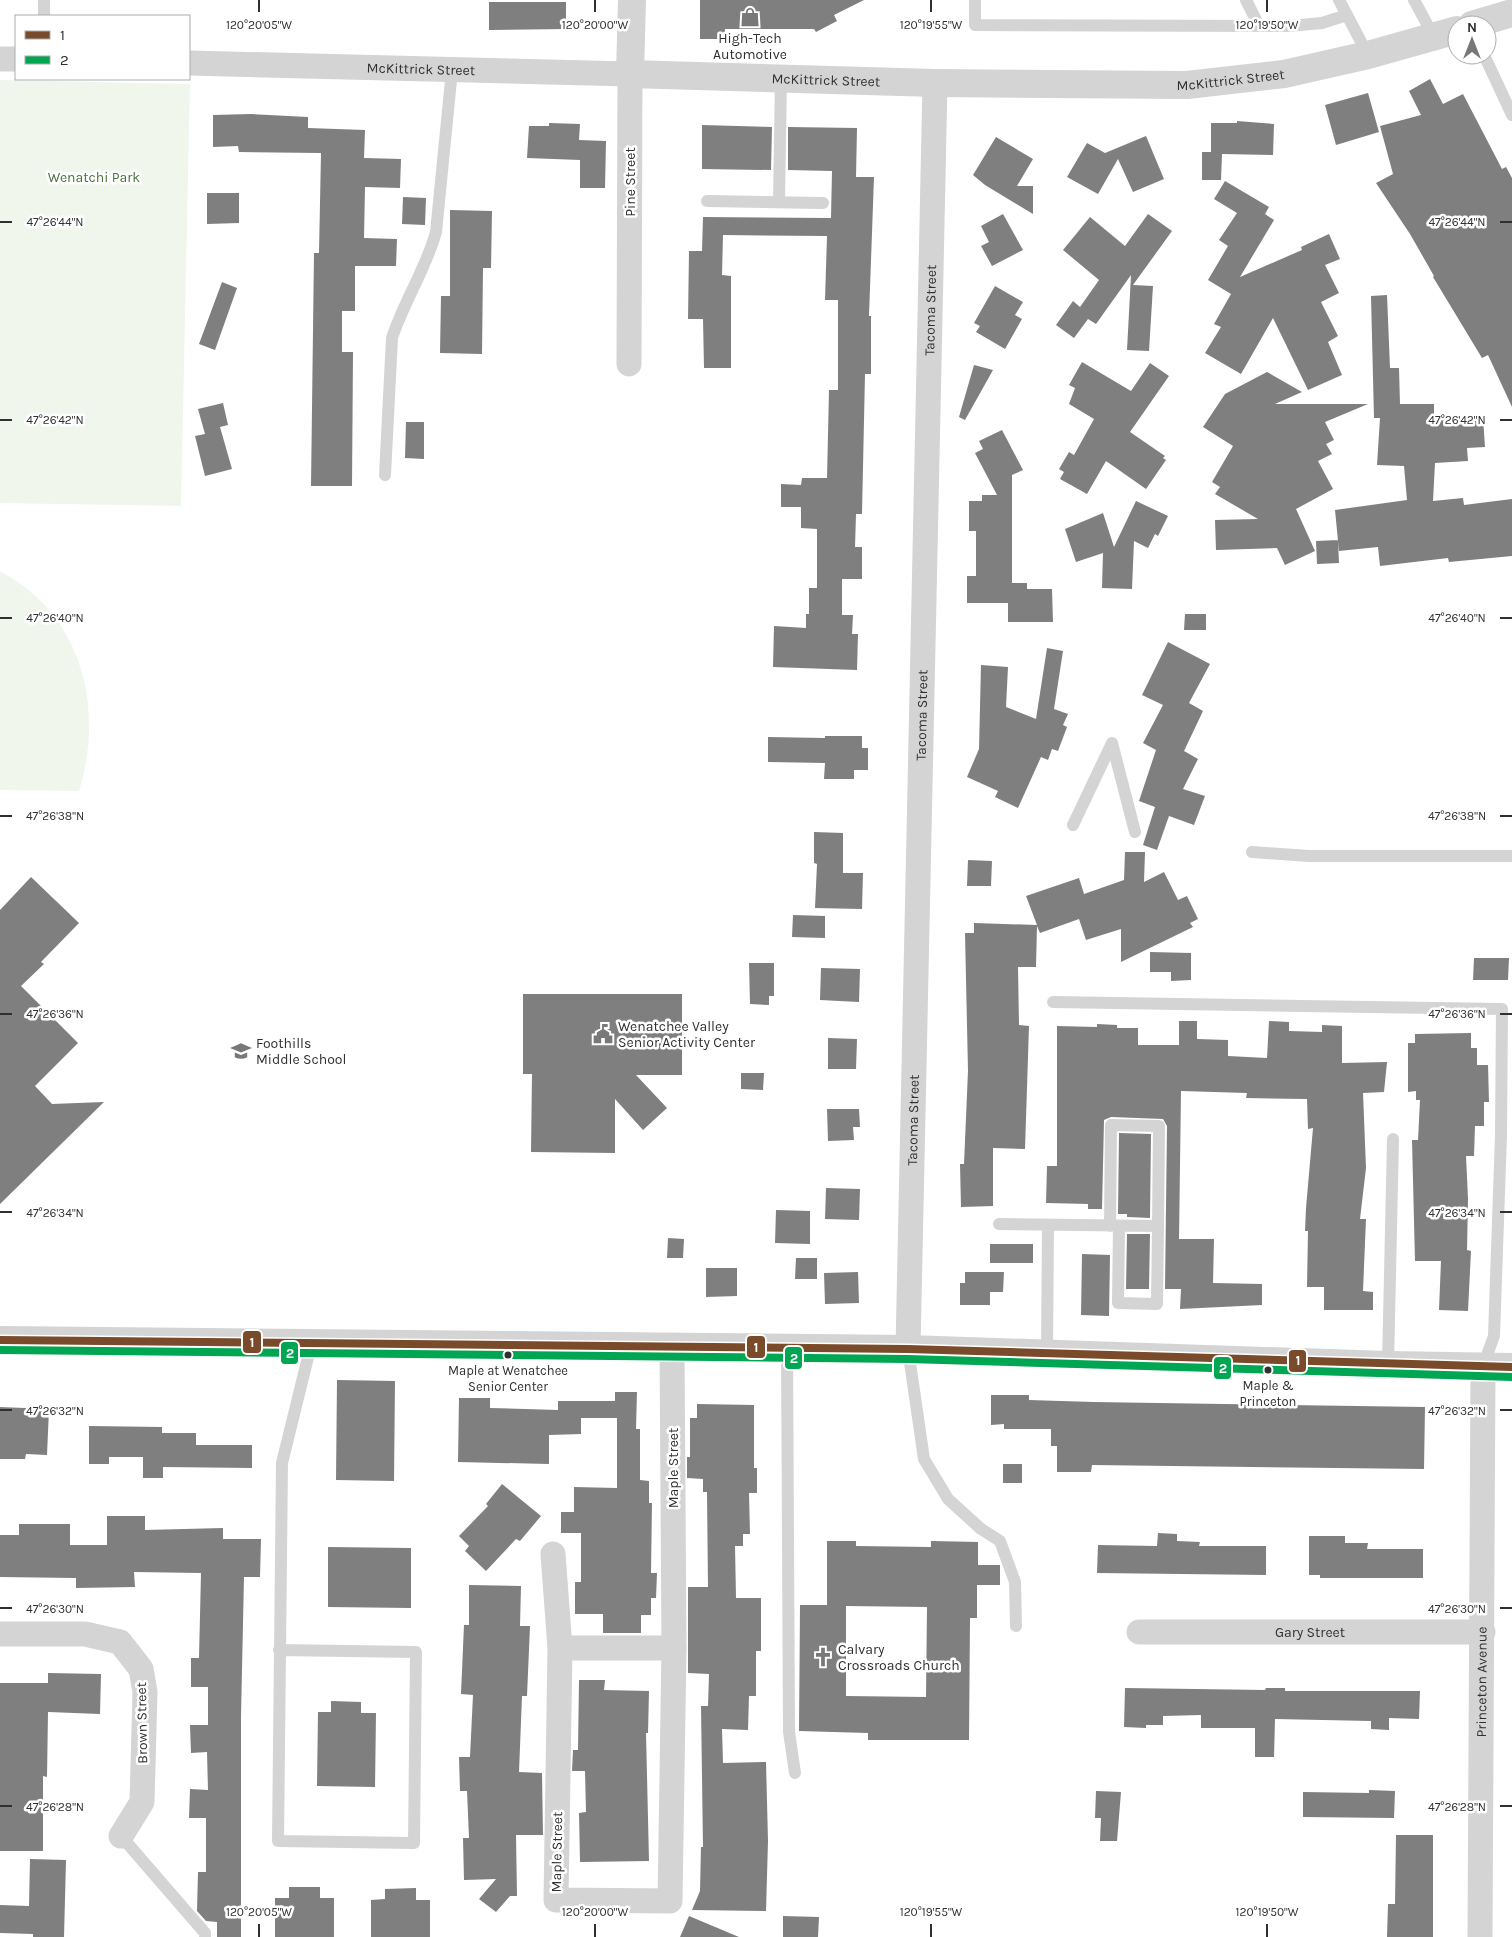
<svg xmlns="http://www.w3.org/2000/svg" width="1512" height="1937" viewBox="0 0 1512 1937" font-family="Karla,sans-serif">
	<style>
		.green { fill: #f0f6ec }
		.building { fill: #7f7f7f; fill-rule: evenodd }
		.lines { fill: none; stroke-linecap: round; stroke-linejoin: round }
		.service { stroke: #d4d4d4; stroke-width: 12 }
		.minor { stroke: #d4d4d4; stroke-width: 25 }
		.tertiary { stroke: #d4d4d4; stroke-width: 28 }
		.bus-1-casing { stroke: #fff; stroke-width: 11 }
		.bus-2-casing { stroke: #fff; stroke-width: 11 }
		.bus-1 { stroke: #7a4b2a; stroke-width: 8 }
		.bus-2 { stroke: #00a651; stroke-width: 8 }
		.ticks { fill: none; stroke: #303030; stroke-width: 2 }
		.bus-dot { fill: #303030; stroke: #fff; stroke-width: 2 }
		.labels { text-anchor: middle; dominant-baseline: central; stroke-width: 5; stroke-linejoin: round; paint-order: stroke }
		.bus-label { font-size: 13px; fill: #303030; stroke: #fff }
		.poi-label { font-size: 14px; fill: #303030; stroke: #fff; text-anchor: start }
		.street-label { font-size: 14px; fill: #303030; stroke: #fff }
		.park-label { font-size: 14px; fill: #4c7039; stroke: #fff }
		.ticks-label { font-size: 12px; text-anchor: middle; fill: #303030; stroke: #fff; stroke-width: 5; stroke-linejoin: round; paint-order: stroke }
		.line-badge { stroke: #fff; stroke-width: 2 }
		.badge-label { font-size: 14px; text-anchor: middle; font-weight: bold; fill: #fff }
	</style>
	<rect width="100%" height="100%" fill="#fff"/>
	<path class="green" d="M0 80 190 84 181 506 0 503Z
		M0 571C82 615 105 707 79 791L0 790Z"/>
	<path class="building" d="M700 0H864L834 15 837 21 816 32 814 29H725V39H700Z
		M489 2H566V29L489 30Z
		M1430 79 1443 104 1463 94 1502 169 1506 167 1512 178V407L1488 355 1482 358 1433 277 1434 276 1410 234 1376 183 1393 174 1380 126 1421 115 1409 91Z
		M1368 93 1379 132 1336 145 1325 105Z
		M251 114 308 117V128L365 130 364 158 401 159 400 188 365 187 364 238 397 239 396 266H355V311H342V352H353L352 486H311L314 253H319L321 153 239 152 238 146 213 147V115Z
		M1237 121 1274 124 1273 155 1222 154 1221 180H1202V152H1211V123H1237Z
		M549 123 580 124 579 140 606 141 605 188H580V160L527 158 529 126H549Z
		M702 125 772 127 771 170 702 169Z
		M788 127 857 128 856 177H874L869 316H871V374H865L862 514H856L855 547H862V579H842V615H853L852 634H858L857 670 773 667 774 626 806 628V614H809V588H817V529L801 528V507H781V484L801 485 802 478H827L829 390H838V300H825L827 236 723 235 722 275 731 276V368H704L703 319H688L689 251H702L703 217 831 218 832 171 788 170Z
		M1146 136 1164 179 1133 192 1118 159 1098 194 1067 177 1087 143 1105 153Z
		M996 137 1033 159 1017 186H1033V214L985 185 973 175Z
		M1225 181 1269 207 1265 214 1274 220 1240 277 1302 250 1301 247 1329 234 1340 259 1325 265 1339 293 1321 302 1338 336 1328 342 1342 375 1308 390 1273 318 1241 374 1205 353 1221 327 1214 324 1231 294 1208 280 1228 246 1219 240 1237 213 1214 199Z
		M207 193H239V223L207 224Z
		M403 197 426 198 425 225 402 224Z
		M450 210 492 211 491 268H483L482 354 440 353 441 296H450Z
		M1003 214 1023 250 992 266 981 246 989 242 981 226Z
		M1148 214 1172 231 1133 285 1153 286 1149 351 1127 350 1131 275 1096 324 1088 319 1074 338 1056 325 1073 301 1080 307 1099 280 1063 250 1090 217 1125 246Z
		M222 282 237 288 215 350 199 344Z
		M995 286 1023 302 1015 315 1022 319 1005 349 976 332 980 326 974 323Z
		M1387 295 1390 368H1399L1400 404H1434V420L1483 417 1485 447 1467 448 1468 461 1435 463 1433 501 1463 498 1464 505 1512 499V556L1449 562 1448 558 1380 566 1378 547 1339 551 1335 510 1407 500 1404 466 1377 465 1380 418H1374L1371 296Z
		M1082 362 1131 391 1150 363 1169 376 1130 432 1165 456 1163 458 1166 460 1146 489 1106 461 1087 494 1060 479 1064 472 1059 469 1069 452 1074 455 1094 419 1069 404 1075 388 1069 385Z
		M974 365 993 370 965 420 959 417Z
		M1267 372 1302 392 1275 404H1368L1325 422 1334 440 1326 444 1332 454 1318 461 1333 489 1296 509 1315 551 1285 565 1277 548 1216 550 1215 520 1258 519 1215 494 1220 487 1212 482 1233 446 1203 427 1225 394Z
		M223 403 228 425 220 427 232 469 205 476 195 436 205 434 198 409Z
		M406 422H424V459L405 458Z
		M1002 430 1023 470 1012 475V583H1027V589H1052L1053 622H1008V603H967V576H976V531H969V501H982V495H997L975 453 983 449 979 441Z
		M1136 501 1168 516 1158 536 1155 534 1148 548 1134 541 1132 589 1102 588 1103 553 1076 562 1065 529 1103 513 1114 547Z
		M1338 540 1339 563 1317 564 1316 541Z
		M1185 614H1206V630H1184Z
		M1168 642 1210 664 1189 703 1203 711 1184 751 1198 759 1183 789 1205 796 1194 825 1169 816 1157 850 1143 845 1155 807 1139 801 1156 750 1143 743 1163 705 1142 695Z
		M1047 648 1063 651 1054 709 1068 714 1063 725 1067 727 1058 751 1052 749 1048 760 1041 757 1018 808 995 797 998 791 967 777 979 749 981 665 1008 667 1006 707 1036 719Z
		M825 736H862V748H868V770H854V779H824L825 763 768 762V737L825 738Z
		M814 832 843 833V873H863L862 909 815 908 817 864 814 863Z
		M1125 852H1145L1144 882 1164 872 1178 900 1187 896 1198 919 1190 923 1193 927 1121 962V929L1086 940 1079 919 1040 933 1037 926 1036 967H1018L1019 1025 1029 1026 1025 1149 993 1148V1206L961 1207 960 1164H964L968 1071 965 933H974V923L1037 925 1026 896 1079 878 1084 894 1124 880Z
		M968 860 992 861 991 886H967Z
		M31 877 79 923 41 962 44 964 21 986 78 1043 35 1086 52 1104 104 1102 0 1204V910Z
		M793 915 825 916V938L792 937Z
		M1150 952 1191 953V980L1171 981V972H1150Z
		M1474 958H1509L1508 980H1473Z
		M749 963H774V996H769V1005L750 1004Z
		M821 968 860 969 859 1002 820 1000Z
		M523 994H682V1075H636L667 1108 643 1130 615 1099V1153L531 1152 532 1074H523Z
		M1179 1021H1197V1039L1228 1040V1056L1267 1058 1269 1021 1289 1022V1031L1322 1032V1025L1342 1026V1063L1387 1062 1384 1092 1363 1093 1366 1168 1360 1219H1366L1363 1291 1373 1292V1310H1324V1287H1307L1308 1231H1305L1306 1208 1313 1128 1308 1129 1307 1099 1246 1098 1247 1093 1181 1091 1179 1239H1214L1213 1283 1262 1284V1305L1180 1309 1181 1289H1165L1167 1126 1163 1119 1111 1117 1104 1120 1102 1209H1088V1204L1046 1203 1047 1166H1057V1026L1097 1027V1024L1117 1025V1028H1138V1045H1179Z
		M1471 1033V1048H1477V1065H1488L1489 1102H1484V1126H1475L1474 1156H1466L1468 1199 1467 1250 1471 1251 1468 1311 1439 1310 1441 1261H1415L1412 1140H1418L1420 1100H1416V1091L1408 1092V1043H1415V1034Z
		M828 1038 857 1039 856 1069H828Z
		M741 1073H764L763 1090 741 1089Z
		M827 1109H859L860 1127H853L854 1140 828 1141Z
		M1119 1133 1151 1134 1150 1218 1127 1217V1214H1118Z
		M826 1188 860 1189 859 1220 825 1219Z
		M776 1210 810 1211V1244L775 1243Z
		M1127 1234H1150L1149 1289H1126Z
		M668 1238 684 1239 683 1258H667Z
		M990 1244H1033V1263H990Z
		M1082 1254 1110 1255 1109 1316 1081 1315Z
		M796 1258H817V1279H795Z
		M706 1268H737V1296L706 1297Z
		M858 1272 859 1303 825 1304 824 1273Z
		M965 1272H1004L1003 1292H990V1305H960V1283H965Z
		M337 1380 395 1381 394 1481 336 1480Z
		M615 1392H637L636 1429H640V1480L649 1481V1503H652L651 1573H657L656 1598H651V1615H641V1633H603V1614H575V1582H581V1533H561V1512H574V1487L617 1488V1418H581V1434L549 1435V1464L458 1462 459 1398H490V1408L558 1410V1401H615Z
		M991 1395H1029V1400L1093 1402 1425 1407 1424 1469 1092 1465 1091 1472H1057V1446H1051V1429H1004V1424L991 1425Z
		M697 1404 754 1405V1468H757V1493H749L750 1534H743V1546H735L736 1598H761V1651H756V1696H749L748 1730 722 1729 723 1763 766 1762 768 1841 766 1911 692 1910 700 1891 701 1847H703L701 1706H708L709 1674 688 1673V1587H708L707 1492H703V1479L687 1478V1457H690V1418H697Z
		M0 1407 49 1409 47 1455 26 1454 25 1459H0Z
		M89 1426 162 1427V1433H196V1445H252V1468L163 1467V1478H143V1457H109V1464H89Z
		M1003 1464H1022V1483H1003Z
		M502 1484 541 1516 520 1541 516 1539 486 1571 465 1551 469 1546 459 1536 488 1506 486 1504Z
		M107 1516H145V1530L223 1528V1539H261L260 1577H244L241 1716V1937H217V1922L206 1921 197 1911 198 1872H206V1818H189L190 1789 208 1790 207 1752 191 1753 190 1725H208V1687H191V1658H199L201 1573 134 1572 135 1587 76 1588V1578L0 1577V1535H19V1524H70V1545H107Z
		M1158 1533 1177 1534V1541L1200 1542 1199 1546H1266V1575L1097 1573 1098 1545 1157 1546Z
		M1309 1536H1345V1543H1368L1367 1549H1423V1578H1320V1575H1309Z
		M827 1541H856V1546L931 1547V1541L978 1542V1565H1000V1585H977V1618H970L969 1740H868V1733L799 1731 800 1605H827ZM846 1606 927 1607 926 1697 846 1696Z
		M328 1547 411 1548V1608L328 1607Z
		M469 1585 521 1586 520 1626H530L527 1696H522L519 1772 542 1773 543 1835H516L517 1896H510L496 1912 479 1899 496 1879 464 1880 463 1838H469L467 1791H460L459 1757H470L473 1695 461 1694 464 1625H469Z
		M48 1673 101 1674 100 1714 48 1712 47 1777 43 1776V1851H0V1683H48Z
		M579 1680H605L604 1690 649 1691 648 1733H646L649 1861 580 1862 579 1813 586 1812 585 1771H572L573 1750H578Z
		M1125 1688 1265 1690 1266 1688H1285V1691H1420L1419 1719 1389 1718V1730L1371 1729V1721L1275 1719 1274 1757H1255V1728H1201V1715L1163 1716V1725H1146V1728L1124 1727Z
		M331 1701 361 1702V1713H376L375 1787 317 1786 318 1712H331Z
		M1369 1790 1395 1791 1394 1818 1303 1817V1792L1369 1793Z
		M1096 1791 1121 1792 1117 1841H1100L1101 1818H1095Z
		M1396 1835H1433V1937H1387L1388 1904H1395Z
		M30 1859 66 1860 64 1937H33V1934L0 1933V1905L29 1906Z
		M289 1887H320V1898H334V1937H275V1898H289Z
		M416 1888V1900H430V1937H371V1900L385 1899V1889Z
		M689 1916 739 1937H680Z
		M783 1916 819 1917 818 1937H783Z"/>
	<g class="lines">
		<path class="service" d="M975 0V25L1289 26 1322 23 1347 15
			M1246 0 1259 26
			M1339 0 1368 55
			M1414 0 1434 37
			M44 16V0
			M1484 55 1512 115
			M707 201 823 203
			M779 202 781 78
			M385 475 392 338C404 301 426 269 436 232L452 70
			M1073 825 1112 743 1135 832
			M1252 852 1309 856H1512
			M1053 1002 1502 1009 1501 1135 1494 1336 1483 1366
			M999 1224 1158 1226 1157 1304 1118 1303 1119 1226
			M1110 1226 1111 1125 1159 1126 1158 1226
			M787 1348 789 1732 795 1773
			M908 1349 924 1459 948 1499 981 1529 1000 1541 1015 1582 1016 1626
			M1047 1354 1048 1225
			M1388 1365 1393 1139
			M279 1650 416 1652 414 1843 278 1841 282 1463 311 1345
			M121 1836 205 1933V1937"/>
		<g class="minor">
			<path d="M0 59H16"/>
			<path id="s1" d="M189 63 630 74 629 364"/>
			<path id="s2" d="M908 1349 935 83"/>
			<path d="M553 1554 560 1648 556 1900 670 1901 674 1648 672 1347"/>
			<path id="s3" d="M1139 1632H1483"/>
			<path d="M0 1634H85L120 1642 141 1669 145 1692 142 1802 121 1836"/>
			<path d="M560 1648H674"/>
			<path id="s4" d="M1480 1937 1483 1366"/>
		</g>
		<g class="tertiary">
			<path id="s5" d="M632 0 630 74 935 83 1187 85 1284 74 1368 55 1457 30"/>
			<path d="M1472 25 1512 13"/>
			<path d="M0 1340 908 1349 1388 1365 1512 1367"/>
		</g>
		<defs>
			<path id="bus-1" d="M0 1340 908 1349 1512 1367"/>
			<path id="bus-2" d="M0 1350 908 1359 1512 1377"/>
		</defs>
		<use href="#bus-1" class="bus-1-casing"/>
		<use href="#bus-2" class="bus-2-casing"/>
		<use href="#bus-1" class="bus-1"/>
		<use href="#bus-2" class="bus-2"/>
	</g>
	<path class="ticks" d="M259 0V12M595 0V12M931 0V12M1267 0V12M0 222H12M1500 222H1512M0 420H12M1500 420H1512M0 618H12M1500 618H1512M0 816H12M1500 816H1512M0 1014H12M1500 1014H1512M0 1212H12M1500 1212H1512M0 1410H12M1500 1410H1512M0 1608H12M1500 1608H1512M0 1806H12M1500 1806H1512M259 1924V1937M595 1924V1937M931 1924V1937M1267 1924V1937"/>
	<defs>
		<symbol id="shop-bare" viewBox="-9 -9 18 18"><path d="M-5-2.5h2.3a2.7 3.5 0 0 1 5.4 0H5L5.5 6h-11ZM-1.5-2.5h3a1.5 2.3 0 0 0-3 0Z" fill="#787878" stroke="#fff" stroke-width="2.5" paint-order="stroke"/></symbol>
		<symbol id="civic-bare" viewBox="-9 -9 18 18"><path d="M-.6-6.5H3V-4.5H.6V-3L4-1V1h2V6H-6V1h2V-1L-.6-3ZM-1.2 2.5V6h2.4V2.5Z" fill="#787878" stroke="#fff" stroke-width="2.5" paint-order="stroke"/></symbol>
		<symbol id="school-bare" viewBox="-9 -9 18 18"><path d="M0-5L7-2L0 1L-7-2ZM-4 1L0 2.5L4 1V4Q0 6-4 4Z" fill="#787878" stroke="#fff" stroke-width="2.5" paint-order="stroke"/></symbol>
		<symbol id="church-bare" viewBox="-9 -9 18 18"><path d="M-1.2-6h2.4v3.5h3.3v2.4h-3.3V6h-2.4V-.1h-3.3v-2.4h3.3Z" fill="#787878" stroke="#fff" stroke-width="2.5" paint-order="stroke"/></symbol>
	</defs>
	<g fill-rule="evenodd">
		<use href="#shop-bare" x="736" y="3" width="28" height="28"/>
		<use href="#civic-bare" x="589" y="1020" width="28" height="28"/>
		<use href="#school-bare" x="227" y="1037" width="28" height="28"/>
		<use href="#church-bare" x="809" y="1643" width="28" height="28"/>
	</g>
	<g class="bus-dot">
		<circle cx="508" cy="1355" r="4.5"/>
		<circle cx="1268" cy="1370" r="4.5"/>
	</g>
	<g class="labels">
		<g class="bus-label">
			<text x="508" y="1370">Maple at Wenatchee<tspan x="508" dy="16">Senior Center</tspan></text>
			<text x="1268" y="1385">Maple &amp;<tspan x="1268" dy="16">Princeton</tspan></text>
		</g>
		<g class="poi-label">
			<text x="750" y="38" text-anchor="middle">High-Tech<tspan x="750" dy="16">Automotive</tspan></text>
			<text x="618" y="1026">Wenatchee Valley<tspan x="618" dy="16">Senior Activity Center</tspan></text>
			<text x="256" y="1043">Foothills<tspan x="256" dy="16">Middle School</tspan></text>
			<text x="838" y="1649">Calvary<tspan x="838" dy="16">Crossroads Church</tspan></text>
		</g>
		<g class="street-label">
			<text stroke="none"><textPath href="#s1" startOffset="232">McKittrick Street</textPath></text>
			<text stroke="none"><textPath href="#s5" startOffset="675">McKittrick Street</textPath></text>
			<text stroke="none"><textPath href="#s5" startOffset="270">McKittrick Street</textPath></text>
			<text transform="translate(630 182) rotate(-90)">Pine Street</text>
			<text stroke="none"><textPath href="#s2" startOffset="1039">Tacoma Street</textPath></text>
			<text stroke="none"><textPath href="#s2" startOffset="634">Tacoma Street</textPath></text>
			<text stroke="none"><textPath href="#s2" startOffset="229">Tacoma Street</textPath></text>
			<text transform="translate(673 1468) rotate(-90)">Maple Street</text>
			<text stroke="none"><textPath href="#s3" startOffset="171">Gary Street</textPath></text>
			<text stroke="none"><textPath href="#s4" startOffset="255">Princeton Avenue</textPath></text>
			<text transform="translate(142 1723) rotate(-91)">Brown Street</text>
			<text transform="translate(557 1852) rotate(-89)">Maple Street</text>
		</g>
		<g class="park-label">
			<text x="94" y="177">Wenatchi Park</text>
		</g>
	</g>
	<g class="ticks-label">
		<text x="259" y="29">120°20'05"W</text>
		<text x="595" y="29">120°20'00"W</text>
		<text x="931" y="29">120°19'55"W</text>
		<text x="1267" y="29">120°19'50"W</text>
		<text x="55" y="226">47°26'44"N</text>
		<text x="1457" y="226">47°26'44"N</text>
		<text x="55" y="424">47°26'42"N</text>
		<text x="1457" y="424">47°26'42"N</text>
		<text x="55" y="622">47°26'40"N</text>
		<text x="1457" y="622">47°26'40"N</text>
		<text x="55" y="820">47°26'38"N</text>
		<text x="1457" y="820">47°26'38"N</text>
		<text x="55" y="1018">47°26'36"N</text>
		<text x="1457" y="1018">47°26'36"N</text>
		<text x="55" y="1217">47°26'34"N</text>
		<text x="1457" y="1217">47°26'34"N</text>
		<text x="55" y="1415">47°26'32"N</text>
		<text x="1457" y="1415">47°26'32"N</text>
		<text x="55" y="1613">47°26'30"N</text>
		<text x="1457" y="1613">47°26'30"N</text>
		<text x="55" y="1811">47°26'28"N</text>
		<text x="1457" y="1811">47°26'28"N</text>
		<text x="259" y="1916">120°20'05"W</text>
		<text x="595" y="1916">120°20'00"W</text>
		<text x="931" y="1916">120°19'55"W</text>
		<text x="1267" y="1916">120°19'50"W</text>
	</g>
	<g class="line-badge">
		<rect x="242" y="1330" width="20" height="24" rx="5" fill="#7a4b2a"/>
		<rect x="746" y="1335" width="20" height="24" rx="5" fill="#7a4b2a"/>
		<rect x="280" y="1341" width="19" height="24" rx="5" fill="#00a651"/>
		<rect x="784" y="1346" width="19" height="24" rx="5" fill="#00a651"/>
		<rect x="1288" y="1349" width="19" height="24" rx="5" fill="#7a4b2a"/>
		<rect x="1213" y="1356" width="19" height="24" rx="5" fill="#00a651"/>
	</g>
	<g class="badge-label">
		<text x="252" y="1347">1</text>
		<text x="756" y="1352">1</text>
		<text x="290" y="1358">2</text>
		<text x="794" y="1363">2</text>
		<text x="1298" y="1365">1</text>
		<text x="1223" y="1373">2</text>
	</g>
	<rect x="15" y="15" width="175" height="65" fill="#ffffff" stroke="#acacac"/>
	<rect x="25" y="31" width="25" height="8" fill="#7a4b2a" stroke="#acacac"/>
	<text x="60" y="40" font-size="15" fill="#303030">1</text>
	<rect x="25" y="56" width="25" height="8" fill="#00a651" stroke="#acacac"/>
	<text x="60" y="65" font-size="15" fill="#303030">2</text>
	<g transform="translate(1472 40)"><circle r="24" fill="#ffffff" stroke="#acacac"/>
	<path d="M0-4L9 19L0 12L-9 19Z" fill="#787878"/>
	<text y="-8" font-size="14" font-weight="bold" text-anchor="middle" fill="#303030">N</text>
	</g>
</svg>
